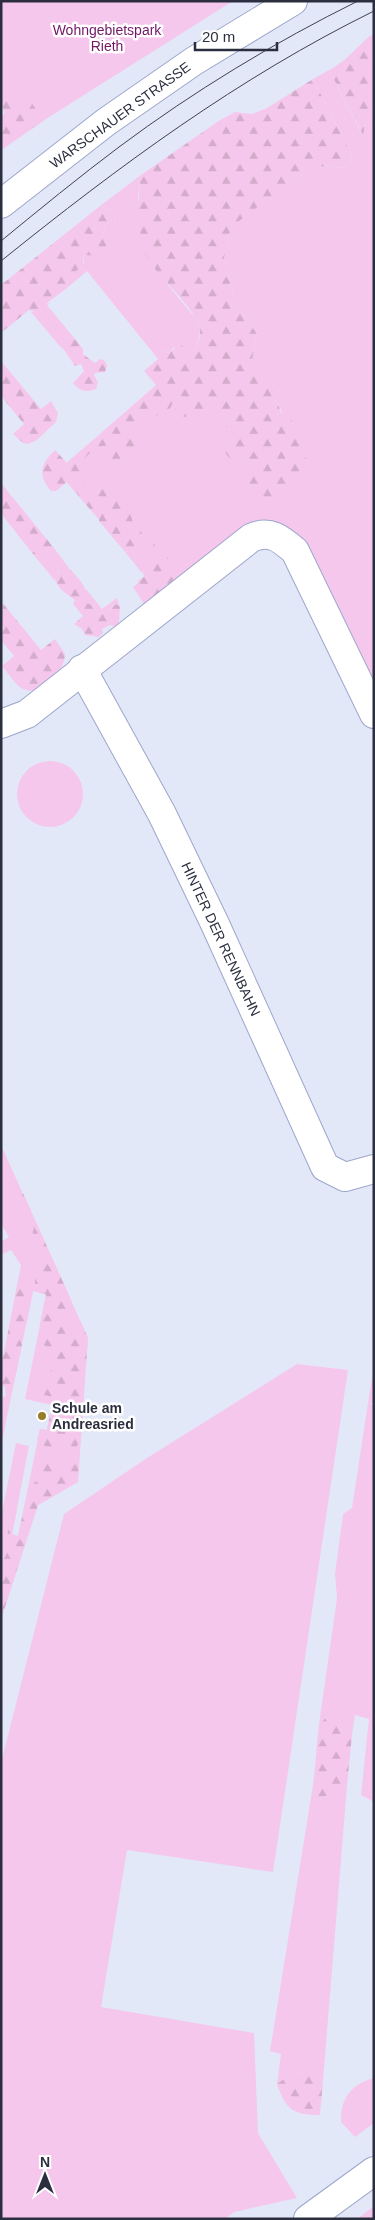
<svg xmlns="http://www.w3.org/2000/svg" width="375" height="2220" font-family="Helvetica,sans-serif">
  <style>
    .green { fill: #f6c7ec }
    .forest { fill: url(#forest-firs) }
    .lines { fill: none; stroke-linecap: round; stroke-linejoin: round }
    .minor-casing { stroke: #9da6cc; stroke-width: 30 }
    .minor { stroke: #fff; stroke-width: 28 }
    .tram { stroke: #3e4151; stroke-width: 1 }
    .poi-dot { fill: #957e25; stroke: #fff; stroke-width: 2 }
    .labels { text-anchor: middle; stroke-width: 5; stroke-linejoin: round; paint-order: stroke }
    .park-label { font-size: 14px; fill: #721766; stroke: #fff }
    .street-label { font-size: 14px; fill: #2b2e3e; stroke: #fff }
    .poi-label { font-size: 14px; font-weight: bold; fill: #2b2e3e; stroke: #fff; text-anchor: start }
  </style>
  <defs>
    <pattern id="forest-firs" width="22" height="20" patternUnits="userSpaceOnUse" patternTransform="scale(1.25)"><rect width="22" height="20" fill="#f6c7ec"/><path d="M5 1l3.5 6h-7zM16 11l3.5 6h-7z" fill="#d3abcb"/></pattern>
  </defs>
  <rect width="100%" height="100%" fill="#e3e8f8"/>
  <!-- green -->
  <g class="green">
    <path d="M1 1H233L46 119 1 150V116L5 113 1 106Z"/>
    <path d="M329 70 362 134 365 123 374 121V688L277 528 146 607 133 587 147 576 144 571 142 573 125 552H127L57 471 157 385 228 411 299 455 278 403 274 401 281 393 252 360 257 334 235 302 224 258 231 226 292 181 318 166 345 168 353 157 313 79Z"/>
    <path d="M141 175 138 198 167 284 197 320 200 332 195 352 174 347 169 353 161 349H150L87 271 67 288 68 281 65 272H75L84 263 83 254H95L103 237 105 223H114L115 213 100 206Z"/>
    <path d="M50 303 47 305 75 339 66 336 61 344 63 350 31 312H35L44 304Z"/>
    <path d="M48 548H54L69 568 59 570 55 579 56 582 33 554 46 551Z"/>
    <path d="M86 589 102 609 117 598 120 607 115 604 106 613 98 614 94 606 87 603Z"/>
    <circle cx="50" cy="794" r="33"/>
    <path d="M1 1145 88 1338 78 1482 38 1505 1 1619V1517L16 1443 29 1446 12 1534 18 1536 40 1429 47 1430 52 1405 25 1399 46 1295 33 1291 1 1446V1399L6 1395C0 1375 16 1292 21 1265L11 1250 1 1255V1242L9 1237 1 1224Z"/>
    <path d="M297 1364 348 1370 273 1872 127 1850 101 2007 254 2033 258 2133 297 2198 234 2212 225 2219H1V1763L64 1514 147 1458Z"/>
    <path d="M368 1403 374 1405V1802L361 1795 369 1719 355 1715 352 1735 327 1717 319 1724 337 1598 335 1574 343 1514 352 1508Z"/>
    <path d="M347 1786 323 2081C303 2071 295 2071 277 2084L281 2054 270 2051 312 1791 319 1797 339 1787Z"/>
    <path d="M374 2078V2123L355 2137 341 2122C340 2099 351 2084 374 2078Z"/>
    <path d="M374 2206V2219H357Z"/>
  </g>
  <!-- forest -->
  <g class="forest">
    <path d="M374 33V121L365 123 363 135 329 70C350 59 356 46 374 33Z"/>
    <path d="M313 79 353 157 345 168 318 166 292 181 231 227 224 258 235 302 257 334 252 360 281 393 274 401 278 403 281 413 287 415 293 422 289 429 296 432 294 438 299 440V455L307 459 309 467 305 474 267 502 260 500 258 490 253 491 248 482V475L257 474 254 466 245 460 235 463C226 456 222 450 224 438L232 434 233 431 217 422 221 409 210 412 200 409 197 414 184 417 175 411V405L181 397 177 395 168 412 152 417 145 415 144 420H137L130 438 135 440 133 453 129 457 121 458 119 462 112 465 108 461 117 450 112 445C100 445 91 451 83 460L87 477 84 483 95 488 103 486 109 501H120L126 509V513H130L134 526 141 531 143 538 147 534 154 535 155 545 153 550 144 552 133 549 125 552 99 521V515L94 514 77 494 75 485H69L67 482 56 491H51C37 475 41 463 55 450L67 463 156 385 144 371 158 359 150 349H161L169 353 179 344 195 352C196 345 201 336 200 330 196 306 154 276 144 251 138 234 138 193 141 175L220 120 235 112 252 114 267 108Z"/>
    <path d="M9 98 20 102 24 109 30 100 43 121 1 150V116L5 113 1 101Z"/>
    <path d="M100 206 115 213 114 223 105 224 103 237 108 240 103 256 83 255V266L75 272H66L68 281 67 288 35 312 29 310 1 333V285Z"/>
    <path d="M66 336 75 339 83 349V354L95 363 100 359 104 360 107 365 105 372 95 373 94 375 98 382 96 389C86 393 79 391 73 383L84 371 81 364 75 366 60 344Z"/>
    <path d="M1 361 41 409 51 401 58 413 56 422 37 440 28 444 23 443 13 434 24 424 1 396Z"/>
    <path d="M1 483 54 548H48L43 555 33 554 3 516 1 509Z"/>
    <path d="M162 553 167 555 169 560 168 563 174 567V577L177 579 149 603 145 596 140 595 138 581 145 576 142 573 148 570V560L153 557H159Z"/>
    <path d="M60 567 69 568C78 578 90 589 87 603L94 606 98 614 106 613 116 604 120 607 119 622 116 627 110 625 102 629 103 633 99 637 85 635 82 629 74 624 83 616 73 604 75 600C66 593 55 588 55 575L58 574Z"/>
    <path d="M1 601 41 650 55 639 65 654C65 671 42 698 23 689 15 685 8 673 2 666L14 656 1 640Z"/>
    <path d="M23 1193 72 1302C64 1309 68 1321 68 1331L74 1329 75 1322H81L88 1338 86 1366 80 1370 77 1385 80 1396 75 1411 79 1424 74 1431 78 1443 76 1449 72 1450 74 1456 72 1460 79 1461 78 1482 38 1505 1 1619V1578L7 1575V1571L1 1565 9 1549 6 1546 10 1515 17 1510 12 1534 18 1536 26 1499 35 1498 32 1493 35 1489 33 1484 37 1481 36 1476 40 1474V1461L44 1458 48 1460 54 1458 64 1463 66 1460C62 1447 62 1455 53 1446L51 1450H46L44 1445 37 1440 40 1429 47 1430 52 1405 49 1404V1396L40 1394 39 1386 44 1382 43 1376 50 1373 54 1358 43 1343 47 1332 40 1324 46 1294H43L42 1288 39 1289 35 1285V1274L31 1270V1266L36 1263 44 1264 47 1259C45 1255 45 1250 42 1247 35 1238 30 1240 34 1228L25 1218V1209L21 1198Z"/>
    <path d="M19 1276 23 1277 33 1291 26 1326 18 1335 22 1345 13 1386 8 1388 1 1385V1367Z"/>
    <path d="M374 1365V1404L368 1403Z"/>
    <path d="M327 1717 337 1718 343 1723 344 1729 352 1735 347 1786 339 1787 335 1795 319 1797 312 1791C316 1768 316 1746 319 1724Z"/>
    <path d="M291 2074H309L323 2081 320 2115C294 2115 286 2111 277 2084Z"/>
  </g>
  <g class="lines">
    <defs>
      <g id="minor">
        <path d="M1 204 106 122 194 61 293 1"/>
        <path d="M82 669 162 814 215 924 325 1167 345 1177 374 1169"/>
        <path d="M1 724 27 714 251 538C270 529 281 539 295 551L374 714"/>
        <path d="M308 2219 374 2171"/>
      </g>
    </defs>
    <!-- minor casing -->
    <use href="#minor" class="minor-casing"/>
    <!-- minor -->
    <use href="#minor" class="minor"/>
    <!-- tram -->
    <g class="tram">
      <path d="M1 241C40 209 79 177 119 147 194 91 275 42 358 1"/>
      <path d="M1 261C119 166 238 78 374 11"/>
    </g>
  </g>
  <!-- markers -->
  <circle class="poi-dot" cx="42" cy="1416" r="5"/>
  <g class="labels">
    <!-- park labels -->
    <g class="park-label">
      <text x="107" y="35">Wohngebietspark<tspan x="107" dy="16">Rieth</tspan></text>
    </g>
    <!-- street labels -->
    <g class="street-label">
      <text transform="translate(120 115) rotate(-36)" y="5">WARSCHAUER STRASSE</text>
      <text transform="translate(221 939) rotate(65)" y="5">HINTER DER RENNBAHN</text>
    </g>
    <!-- poi labels -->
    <g class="poi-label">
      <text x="52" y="1413">Schule am<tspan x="52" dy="16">Andreasried</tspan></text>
    </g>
  </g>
  <!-- border -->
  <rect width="375" height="2220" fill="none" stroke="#2b2e3e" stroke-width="5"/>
  <!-- north arrow -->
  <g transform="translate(45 2175)" stroke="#ffffff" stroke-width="4" paint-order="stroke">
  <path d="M0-4L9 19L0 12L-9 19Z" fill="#2b2e3e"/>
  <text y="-8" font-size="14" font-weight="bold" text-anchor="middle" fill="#2b2e3e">N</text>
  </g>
  <!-- scale -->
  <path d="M195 42v8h82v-8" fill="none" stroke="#2b2e3e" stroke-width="2.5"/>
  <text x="202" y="42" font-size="15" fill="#2b2e3e" stroke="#ffffff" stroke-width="4" paint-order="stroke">20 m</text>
</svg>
